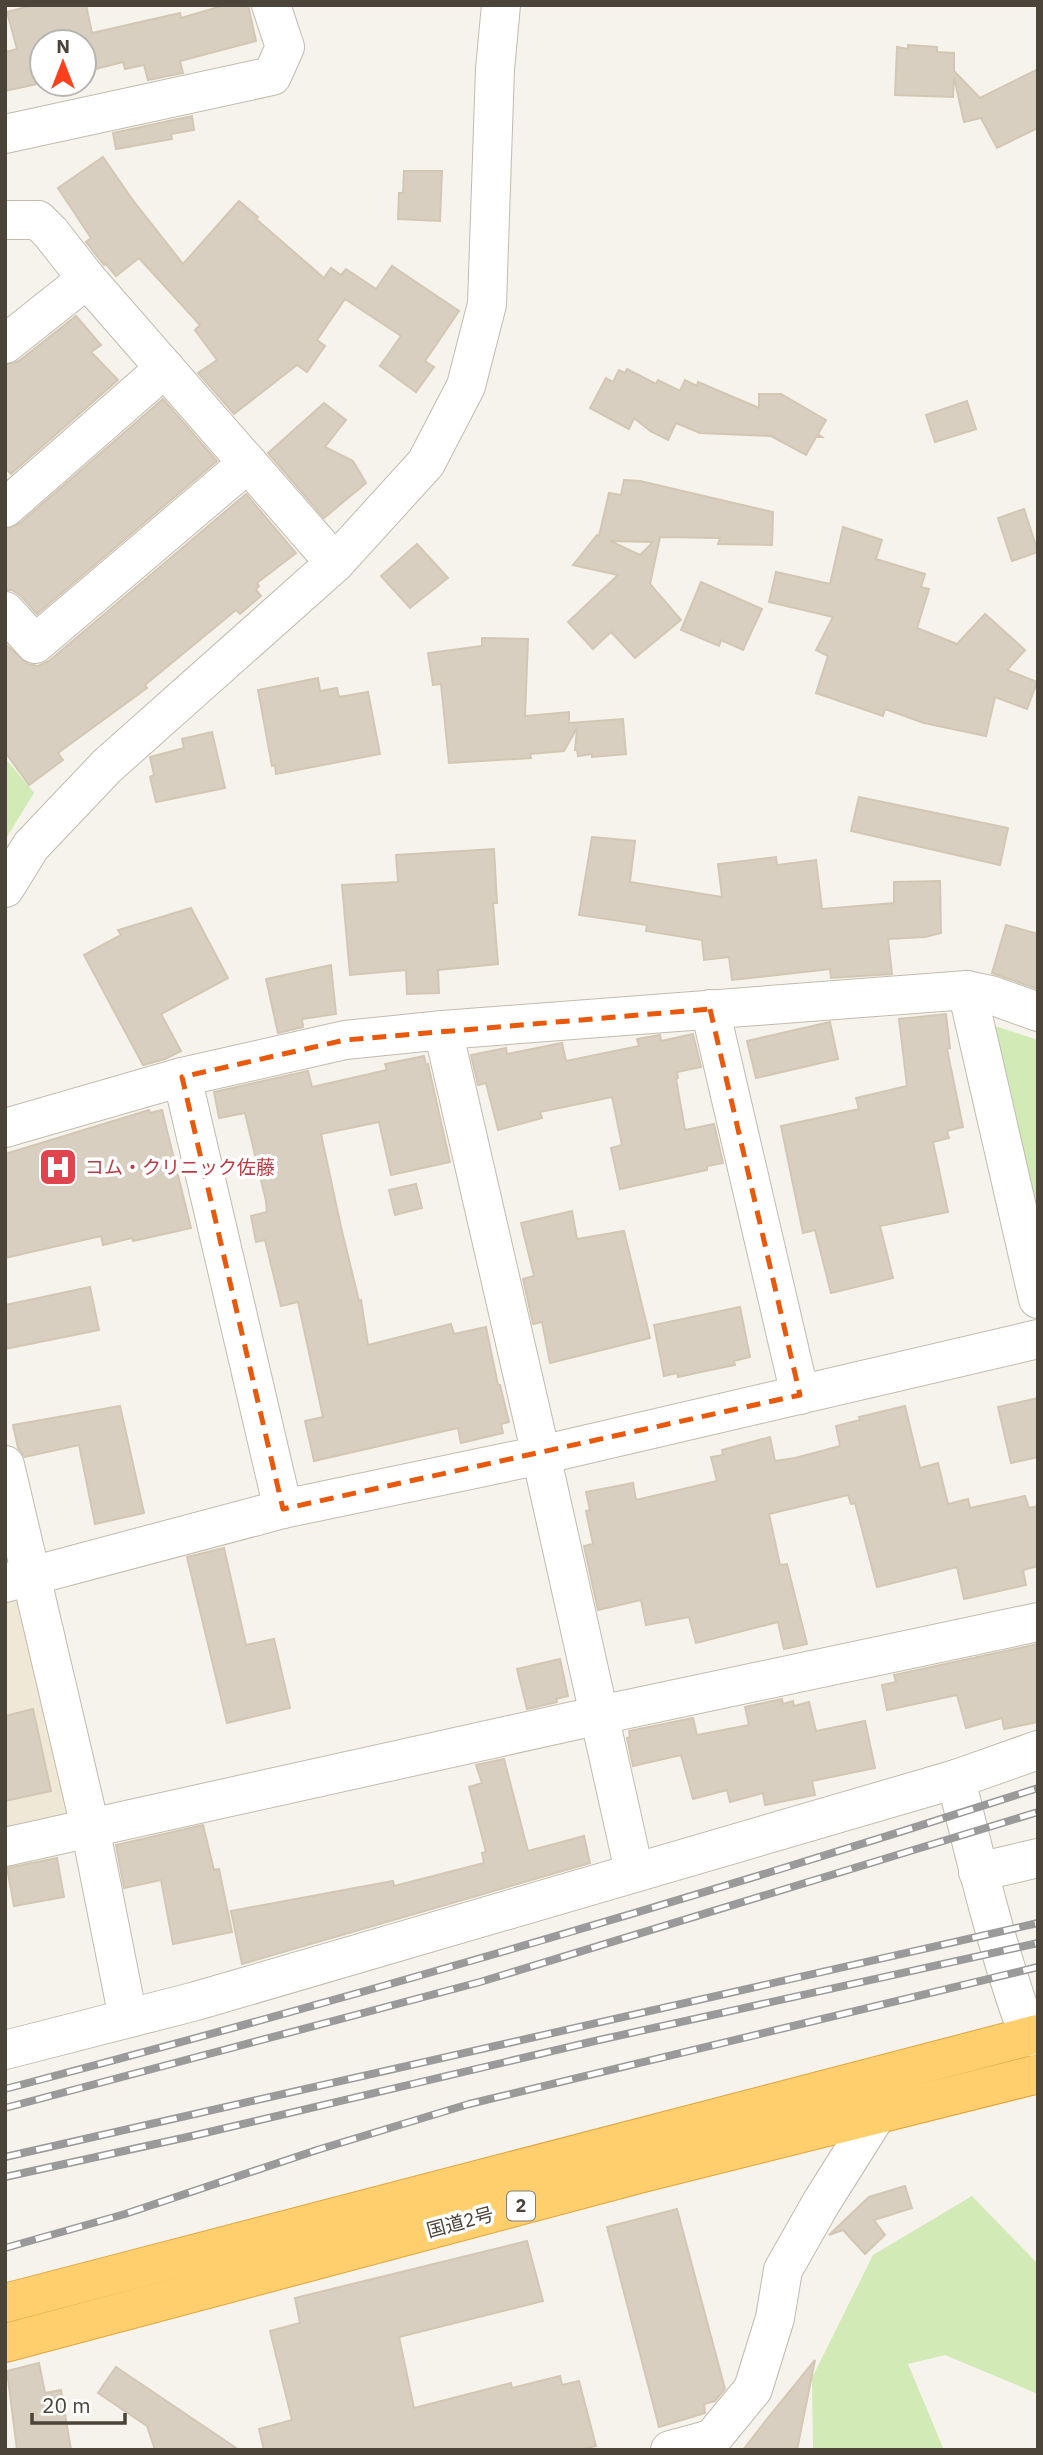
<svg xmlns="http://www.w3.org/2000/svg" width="1043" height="2455" font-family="'IBM Plex Sans','Noto Sans JP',sans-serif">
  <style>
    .education { fill: #efe8d6 }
    .green { fill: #d2eab5 }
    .building { fill: #d8cfc1; stroke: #d3c7b4; stroke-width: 2; fill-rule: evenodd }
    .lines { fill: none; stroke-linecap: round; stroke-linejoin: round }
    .minor-casing { stroke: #c2bbae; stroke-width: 40 }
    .highway-casing { stroke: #e0a43c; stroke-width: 40 }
    .minor { stroke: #fff; stroke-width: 38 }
    .highway { stroke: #ffcf6e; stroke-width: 38 }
    .rail-casing { stroke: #9a9a9a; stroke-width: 8 }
    .rail { stroke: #fff; stroke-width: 5; stroke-dasharray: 16; stroke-linecap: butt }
    .marked { fill: none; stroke: #e8590c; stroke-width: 5; stroke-dasharray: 14 9; stroke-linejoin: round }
    .labels { text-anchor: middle; stroke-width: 7; stroke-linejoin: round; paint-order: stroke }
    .shield { fill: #fff; stroke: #817c74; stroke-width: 2 }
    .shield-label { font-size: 18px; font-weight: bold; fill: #4b4439 }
    .health-label { font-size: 19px; fill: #be3a42; stroke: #fff; text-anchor: start }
    .street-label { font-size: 19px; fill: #4b4439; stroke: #fff }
  </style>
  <rect width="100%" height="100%" fill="#f6f3ec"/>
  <!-- education -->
  <path class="education" d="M30 1585 83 1821 5 1839V1590Z"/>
  <!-- green -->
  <g class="green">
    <path d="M5 758 34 793 5 840Z"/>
    <path d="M995 1026 1038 1040V1215Z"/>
    <path d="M972 2196 1038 2264V2394L945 2355 908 2364 944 2450H813L812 2378 873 2255Z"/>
  </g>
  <!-- building -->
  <g class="building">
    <path d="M34 5H86L92 33 180 13 181 18 225 5H248L256 41 180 61 183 73 148 80 144 65 125 69 123 62 84 72V42H42V83L5 91V52L17 49 7 12Z"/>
    <path d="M908 45 937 47V52L954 53V71L980 98 1038 69V128L997 148 981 118 964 122 954 77 953 97 895 95 897 47 908 49Z"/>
    <path d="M192 116 194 130 171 134 172 139 116 149 113 133Z"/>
    <path d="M103 157 132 199 183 264 239 201 258 217 256 219 324 278 331 268 341 275 346 269 376 289 392 266 459 311 425 361 434 367 416 392 380 366 401 336 345 299 317 340 325 346 307 372 297 365 234 414 198 373 217 360 195 330 200 325 139 258 116 276 106 264 104 265 86 242 91 238 58 188Z"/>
    <path d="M404 171H442L440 221 398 219 399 193H403Z"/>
    <path d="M76 316 101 345 91 352 118 380 11 474 5 468V365L19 361Z"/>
    <path d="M627 369 656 384 658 380 680 391 685 380 697 386 698 382 759 408V394H781L826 420 818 434 822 437H816L806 455 771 436 700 433 676 423 668 440 650 431 634 418 629 429 590 408 606 378 613 382 619 370 625 373Z"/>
    <path d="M163 399 217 461 37 614 21 596 12 590H5V529L19 524Z"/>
    <path d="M967 401 976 429 935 442 926 415Z"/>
    <path d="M324 403 346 420 325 447 353 461 366 483 324 518 268 453Z"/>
    <path d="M624 480 640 481 773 512 772 545 718 544 720 538 660 537 650 584 681 620 635 658 611 632 593 649 568 622 618 575 573 565 597 535 599 536 609 493 621 495ZM610 541 653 542 640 555Z"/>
    <path d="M246 494 296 553 257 583 259 586 256 590 261 596 240 614 236 610 145 685 147 688 58 753 63 760 29 785 5 752V644L28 664 38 666 49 661Z"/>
    <path d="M1024 509 1038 552 1012 561 998 518Z"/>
    <path d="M843 527 882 540 876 559 925 574 921 587 929 589 917 628 957 644 985 614 1025 650 1007 670 1037 682 1027 709 995 697 986 736 924 723 885 709 883 716 816 693 828 656 816 650 833 617 769 602 776 572 830 584Z"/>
    <path d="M417 544 448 578 410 608 381 576Z"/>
    <path d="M701 582 762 609 743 650 721 640 719 646 681 630Z"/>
    <path d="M482 638 528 639 525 716 569 712V723L623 719 626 754 592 757V754L578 756 577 750H575L577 728 564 751 530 754 531 758 449 763 441 684 433 685 428 653 482 646Z"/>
    <path d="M318 678 320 691 337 688 339 697 368 692 380 754 276 774 275 765 272 766 258 690Z"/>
    <path d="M212 732 225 788 156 802 150 777 154 775 150 757 184 748 182 739Z"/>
    <path d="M859 797 1008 828 1000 865 851 831Z"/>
    <path d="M592 837 635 841 630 882 722 897 718 864 776 857 777 865 816 860 822 909 894 903V882L940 881 941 933 925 937 888 939 892 974 831 978 830 969 732 980 729 957 704 960 702 940 646 931 647 925 579 915Z"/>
    <path d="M494 849 497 903H493L498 964 438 970 439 993 407 994 406 970 350 975 342 885 398 882 396 855Z"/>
    <path d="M191 908 228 978 161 1014 181 1051 165 1059 143 1065 84 955 121 935 118 930Z"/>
    <path d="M1006 925 1038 934V989L992 973Z"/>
    <path d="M331 965 336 1014 302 1019 303 1027 278 1033 266 979Z"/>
    <path d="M946 1014 950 1048 947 1049 963 1127 947 1131 949 1138 933 1142 948 1212 880 1226 893 1278 831 1293 815 1230 803 1233 781 1126 859 1109 856 1098 907 1086 899 1019Z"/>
    <path d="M830 1022 838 1059 756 1078 747 1041Z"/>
    <path d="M693 1034 701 1067 677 1072 678 1078 676 1079 685 1130 714 1124 723 1163 707 1166V1170L620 1189 611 1148 622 1145 612 1097 540 1112 542 1118 498 1130 486 1083 478 1085 471 1055 506 1048 507 1054 562 1043 566 1061 639 1046 637 1039 660 1035 661 1041Z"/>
    <path d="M424 1056 426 1065 428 1064 450 1162 391 1175 379 1122 321 1134 341 1227 359 1301 361 1300 368 1345 451 1324 454 1334 486 1327 498 1385H500L509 1422 501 1424 503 1433 461 1443 458 1428 314 1461 305 1421 323 1417 298 1302 281 1306 265 1240 256 1242 251 1216 267 1212 266 1201 245 1113 219 1118 214 1092 308 1071 312 1087 387 1070 385 1064Z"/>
    <path d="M149 1110 150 1113 162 1110 191 1228 133 1241 132 1238 103 1245 101 1236 5 1258V1154Z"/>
    <path d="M416 1184 422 1208 395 1215 389 1190Z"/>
    <path d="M572 1211 577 1239 624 1231 650 1338 550 1363 542 1322 533 1324 523 1279 534 1276 521 1223Z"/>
    <path d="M90 1287 99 1330 5 1349V1305Z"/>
    <path d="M740 1307 750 1357 734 1361 735 1365 701 1372 678 1377 677 1373 664 1376 654 1325Z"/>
    <path d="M1038 1398V1457L1011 1463 998 1407Z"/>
    <path d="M120 1406 144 1513 95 1524 79 1445 25 1457 18 1448 13 1425Z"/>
    <path d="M905 1406 920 1468 938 1463 948 1504 968 1499 970 1508 1025 1496 1029 1508 1038 1506V1566L1023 1570 1026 1585 964 1599 957 1567 877 1587 855 1503 851 1504 848 1495 769 1514 780 1565 787 1564 807 1644 784 1649 778 1622 696 1643 689 1617 646 1625 641 1600 598 1610 584 1546 593 1544 586 1511 590 1510 586 1492 633 1483 636 1500 717 1481 711 1457 723 1455 722 1450 770 1437 775 1461 795 1458 840 1446 836 1426 860 1420 859 1417Z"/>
    <path d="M224 1548 246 1645 274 1639 290 1708 227 1723 187 1557Z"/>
    <path d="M1038 1644V1722L1004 1729 1002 1718 966 1728 957 1695 887 1710 882 1685 896 1682 894 1675Z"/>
    <path d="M560 1659 568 1696 556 1699 557 1702 527 1709 517 1669Z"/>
    <path d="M782 1699 783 1704 793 1701 794 1706 809 1702 816 1731 865 1721 875 1768 812 1781 815 1795 765 1805 763 1793 730 1802 727 1790 693 1799 681 1755 633 1766 627 1738 630 1737 629 1731 693 1718 697 1735 749 1725 745 1707Z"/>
    <path d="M33 1709 51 1791 5 1801V1716Z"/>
    <path d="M504 1759 528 1851 584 1836 590 1863 242 1964 231 1911 393 1881 394 1886 484 1863 482 1853 486 1852 469 1787 482 1783 476 1765Z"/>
    <path d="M203 1825 214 1870 219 1869 232 1932 173 1944 161 1880 124 1888 116 1845Z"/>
    <path d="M57 1858 64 1897 14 1906 7 1868Z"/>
    <path d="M905 2186 912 2208 874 2220 885 2235 865 2254 843 2230 829 2235 869 2197Z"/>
    <path d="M677 2209 725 2389 715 2401 704 2404 705 2413 659 2427 607 2227Z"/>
    <path d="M527 2241 543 2301 399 2337 414 2408 511 2383 512 2388 560 2376 562 2385 579 2381 596 2446 579 2450H264L259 2429 292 2420 270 2331 300 2323 295 2298Z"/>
    <path d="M815 2360 797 2450H743L767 2419Z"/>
    <path d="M39 2363 45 2393 61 2390 71 2450H17L7 2371Z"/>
    <path d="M116 2367 239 2450H155L147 2426 98 2393Z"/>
  </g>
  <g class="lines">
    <defs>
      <g id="minor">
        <path d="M5 134 272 76 285 47 271 5"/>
        <path d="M5 220H38L51 233 87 279 335 563"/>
        <path d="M5 344 87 279"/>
        <path d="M5 508 165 368"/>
        <path d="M5 611 35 644 248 463"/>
        <path d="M5 888 31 846 107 766 335 563 426 463 466 386 487 304 495 69 501 5"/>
        <path d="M967 990 1038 1299"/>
        <path d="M710 1009 800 1395"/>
        <path d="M443 1030 541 1455 634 1871"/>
        <path d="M182 1077 283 1509"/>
        <path d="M5 1128 182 1077 345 1040 443 1030 967 990 991 995 1038 1012"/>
        <path d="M5 1465 90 1827 128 2018"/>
        <path d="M5 1583 283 1509 541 1455 1038 1339"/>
        <path d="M956 1779 1038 1750"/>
        <path d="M5 1847 600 1715 1038 1622"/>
        <path d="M978 1872 1038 1858"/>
        <path d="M5 2050 196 2001 956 1779C977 1866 998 1953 1029 2037"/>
        <path d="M670 2450 711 2439"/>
        <path d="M703 2450 753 2389 775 2318 783 2270 821 2203 877 2114"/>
      </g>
      <g id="highway">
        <path d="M5 2303 1038 2034"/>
        <path d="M5 2343 639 2174 1038 2074"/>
      </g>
    </defs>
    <!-- minor casing -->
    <use href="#minor" class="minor-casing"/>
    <!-- highway casing -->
    <use href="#highway" class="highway-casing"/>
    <!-- minor -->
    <use href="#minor" class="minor"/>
    <!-- highway -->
    <use href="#highway" class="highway"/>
    <defs>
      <g id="rail">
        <path d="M5 2089C352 1998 697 1898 1038 1788"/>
        <path d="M5 2108 480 1982 1038 1812"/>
        <path d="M5 2157 1038 1923"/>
        <path d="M5 2177 192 2136 599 2040 1038 1943"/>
        <path d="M5 2248 125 2214 317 2150 469 2104 1038 1967"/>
      </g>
    </defs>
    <!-- rail casing -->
    <use href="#rail" class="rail-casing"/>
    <!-- rail -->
    <use href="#rail" class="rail"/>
  </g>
  <!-- marked area -->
  <path class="marked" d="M710 1009 800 1395 283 1509 182 1077 345 1040Z"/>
  <!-- icons -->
  <defs>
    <symbol id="hospital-square" viewBox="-11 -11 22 22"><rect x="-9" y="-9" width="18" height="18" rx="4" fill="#e0444e" stroke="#fff"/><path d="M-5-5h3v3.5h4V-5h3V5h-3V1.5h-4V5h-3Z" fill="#fff"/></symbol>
  </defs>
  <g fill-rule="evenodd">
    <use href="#hospital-square" x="36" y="1145" width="44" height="44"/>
  </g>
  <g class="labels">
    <!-- shield labels -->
    <rect class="shield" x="507" y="2191.5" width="28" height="29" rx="5"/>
    <g class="shield-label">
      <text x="521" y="2212">2</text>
    </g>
    <!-- health labels -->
    <g class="health-label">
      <text x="85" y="1174">コム・クリニック佐藤</text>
    </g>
    <!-- street labels -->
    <g class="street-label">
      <text transform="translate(460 2222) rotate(-15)" y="7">国道2号</text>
    </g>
  </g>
  <!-- border -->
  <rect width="1043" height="2455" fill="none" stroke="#4b4439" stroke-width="14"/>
  <!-- north arrow -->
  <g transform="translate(63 63)"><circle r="33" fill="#ffffff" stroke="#b7b4b0" stroke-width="2"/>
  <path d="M0-5L12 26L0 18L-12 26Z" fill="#fc3f1d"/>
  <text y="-10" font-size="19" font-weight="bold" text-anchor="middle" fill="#4b4439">N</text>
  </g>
  <!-- scale -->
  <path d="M32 2413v10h93v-10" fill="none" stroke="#4b4439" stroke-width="3.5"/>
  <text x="42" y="2413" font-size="21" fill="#4b4439" stroke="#ffffff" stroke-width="5" paint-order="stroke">20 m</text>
</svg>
